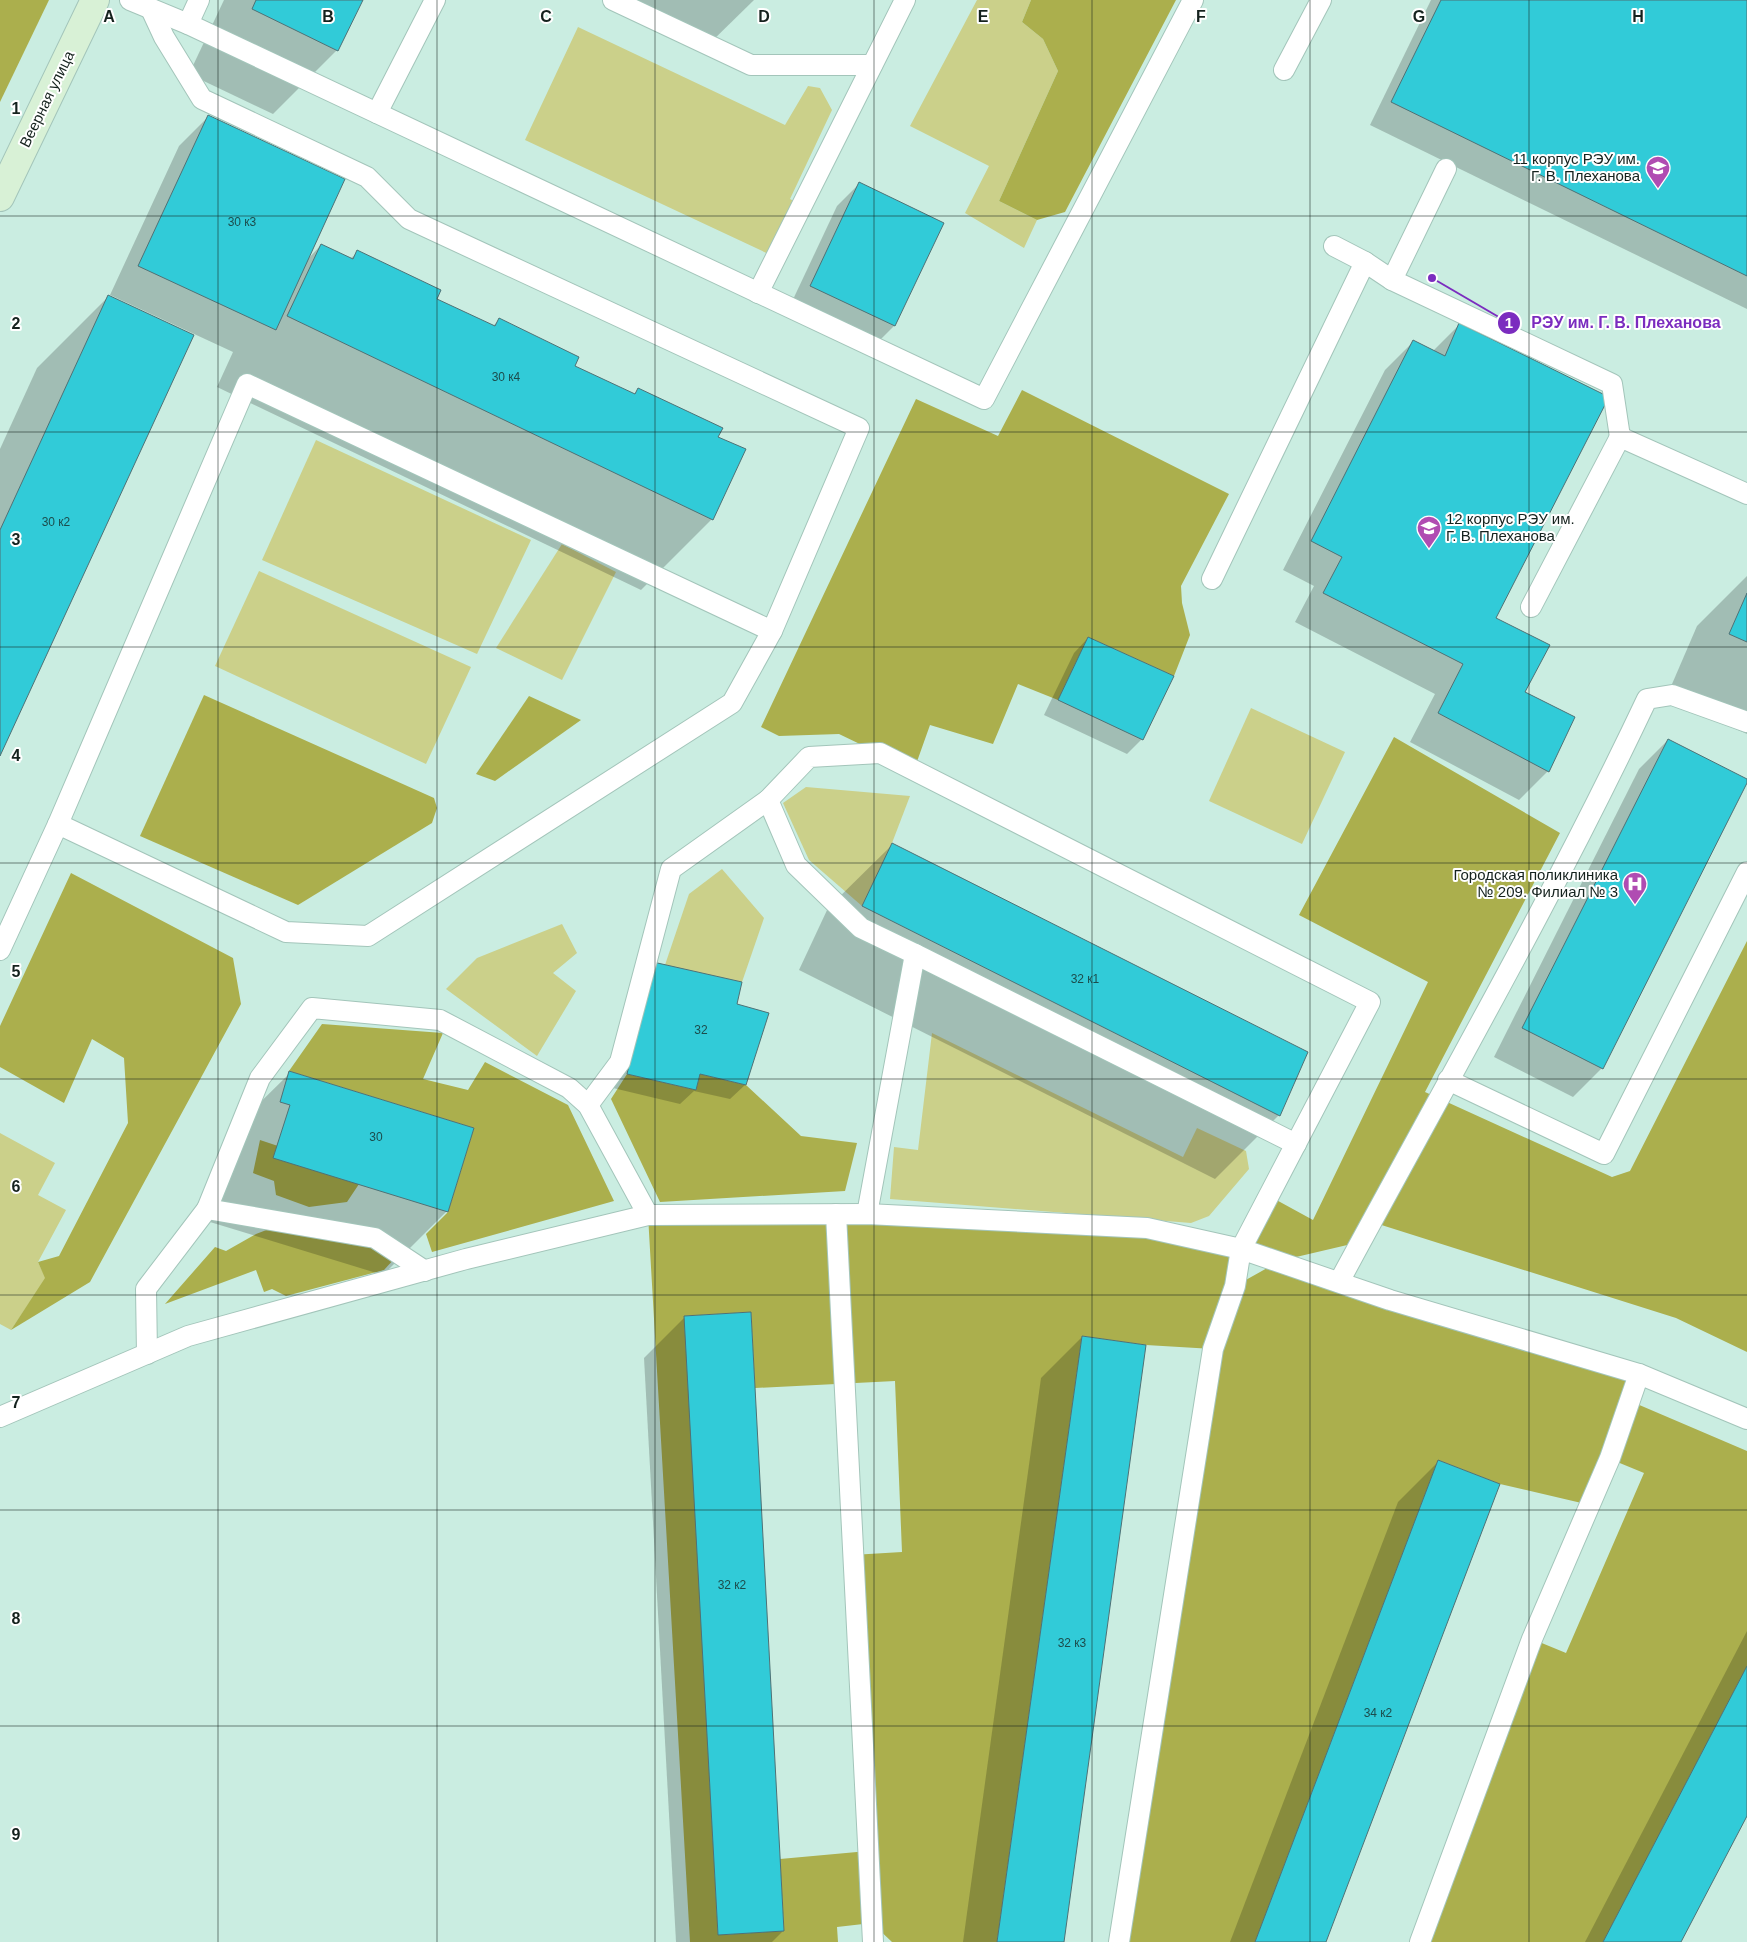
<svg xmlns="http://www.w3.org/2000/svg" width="1747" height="1942" font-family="Helvetica,sans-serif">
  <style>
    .green { fill: #cbd08a }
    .forest { fill: #abaf4d; fill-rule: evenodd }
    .shadow { fill: #0003 }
    .building { fill: #31cbd8; stroke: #4f7175 }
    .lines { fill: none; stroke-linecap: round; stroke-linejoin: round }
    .lane-casing { stroke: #a3c5ba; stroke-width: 22 }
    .secondary-casing { stroke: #a3c5ba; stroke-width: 30 }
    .lane { stroke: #fff; stroke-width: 20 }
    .secondary { stroke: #d8f1d6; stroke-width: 28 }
    .grid { fill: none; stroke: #15221e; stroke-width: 1; stroke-opacity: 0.55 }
    .labels { text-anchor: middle; stroke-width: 4; stroke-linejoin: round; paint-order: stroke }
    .number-label { font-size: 12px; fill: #1c4c4c }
    .street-label { font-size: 15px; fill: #15221e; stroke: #fff }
    .poi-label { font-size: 15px; fill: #15221e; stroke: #fff; text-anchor: end }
    .grid-label { font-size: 16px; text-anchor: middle; font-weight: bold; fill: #15221e; stroke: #fff; stroke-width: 4; stroke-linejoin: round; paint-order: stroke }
    .leader { fill: none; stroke: #7b2cbf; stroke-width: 2 }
    .callout-dot { fill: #7b2cbf; stroke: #fff; stroke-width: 2 }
    .mark-label { font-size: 15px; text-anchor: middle; font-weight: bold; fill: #fff }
    .callout-label { font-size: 16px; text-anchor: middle; font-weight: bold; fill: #7b2cbf; stroke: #fff; stroke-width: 4; stroke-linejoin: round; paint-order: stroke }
  </style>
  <rect width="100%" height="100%" fill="#caede1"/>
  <!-- green -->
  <g class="green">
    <path d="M977 0H1031L1022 22 1043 39 1058 71 999 201 1037 220 1024 248 965 213 989 166 910 126Z"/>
    <path d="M578 27 785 125 808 86 820 88 832 110 790 199 802 205 775 257 525 140Z"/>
    <path d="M316 440 531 540 477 654 262 560Z"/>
    <path d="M562 544 616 572 562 680 496 648Z"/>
    <path d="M259 571 471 667 426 764 215 666Z"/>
    <path d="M1251 708 1345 752 1302 844 1209 801Z"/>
    <path d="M806 787 910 796 892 843 862 906 809 860 783 803Z"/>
    <path d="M722 869 764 918 742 982 665 965 689 894Z"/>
    <path d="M562 924 577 953 553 973 576 991 537 1056 446 989 477 958Z"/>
    <path d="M932 1033 1183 1157 1197 1128 1246 1151 1249 1169 1209 1216 1191 1223 890 1199 894 1147 918 1150Z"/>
    <path d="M0 1133 55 1163 38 1195 66 1210 38 1262 46 1278 11 1330 0 1324Z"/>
  </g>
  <!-- forest -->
  <g class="forest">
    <path d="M0 0H49L0 102Z"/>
    <path d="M1031 0H1176L1065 212 1037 220 999 201 1058 71 1043 39 1022 22Z"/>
    <path d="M1022 390 1229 494 1181 586 1182 603 1190 635 1174 676 1088 637 1058 700 1018 684 993 744 930 725 914 770 839 734 779 736 761 727 916 399 998 436Z"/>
    <path d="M204 695 434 798 437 808 432 823 298 905 140 836Z"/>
    <path d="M529 696 581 720 495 781 476 774Z"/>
    <path d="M1394 737 1560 833 1425 1092 1612 1177 1630 1171 1747 941V1352L1676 1318 1372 1222 1360 1242 1279 1261 1639 1374 1630 1401 1747 1451V1666L1603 1942H1420L1532 1639 1566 1653 1644 1473 1610 1459 1590 1505 1500 1484 1438 1460 1255 1942H1119L1213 1349 1146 1345 1082 1336 997 1942H892L872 1923 837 1927 838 1942H690L648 1215 1147 1228 1241 1249 1269 1196 1313 1220 1428 982 1299 915ZM1241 1249 1278 1262 1235 1286ZM751 1312 755 1388 895 1381 902 1552 852 1555 868 1851 780 1859 784 1931 718 1935 685 1316Z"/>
    <path d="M71 873 233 958 241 1004 90 1282 11 1330 45 1278 38 1262 59 1256 128 1123 124 1058 92 1039 64 1103 0 1067V1026Z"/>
    <path d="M322 1024 443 1033 423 1079 468 1090 485 1062 568 1105 614 1201 432 1252 426 1234 448 1212 474 1128 289 1071Z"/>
    <path d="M627 1074 696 1090 700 1074 746 1085 801 1136 857 1143 845 1191 660 1202 611 1099Z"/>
    <path d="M260 1140 278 1146 274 1158 359 1184 347 1202 309 1207 276 1195 274 1181 253 1173Z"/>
    <path d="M269 1229 288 1231 353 1245H370L395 1258 384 1270 286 1296 272 1289 264 1292 256 1270 165 1304 215 1247 226 1251 256 1234Z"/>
  </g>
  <!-- shadow -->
  <g class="shadow">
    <path d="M224 0H362L337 50 273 114 189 74Z"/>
    <path d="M608 0H754L706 47Z"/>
    <path d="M1431 0H1747V309L1370 125Z"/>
    <path d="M208 117 307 260 321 245 350 259 358 252 435 299 493 326 499 320 573 366 633 395 639 389 717 437 712 519 641 590 217 387 233 352 110 295 179 146Z"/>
    <path d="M859 184 942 223 894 326 872 348 789 308 837 206Z"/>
    <path d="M108 297 0 753V449L37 368Z"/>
    <path d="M1459 325 1495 618 1524 692 1573 718 1548 771 1519 800 1410 742 1435 694 1295 622 1314 586 1283 570 1385 370 1414 341 1433 351Z"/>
    <path d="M1747 576V734L1666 698 1697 626Z"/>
    <path d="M1088 638 1142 739 1127 754 1044 715 1074 653Z"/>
    <path d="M1668 740 1602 1068 1573 1097 1494 1057 1639 769Z"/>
    <path d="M893 844 1279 1115 1215 1179 799 970 828 908Z"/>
    <path d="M639 978 735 1005 745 1085 730 1099 694 1091 680 1104 613 1088Z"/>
    <path d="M290 1073 447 1211 383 1275 210 1222 226 1170 225 1137Z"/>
    <path d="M685 1317 783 1931 772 1942H676L644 1358Z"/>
    <path d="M1082 1337 1063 1942H963L1041 1378Z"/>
    <path d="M1439 1461 1325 1942H1230L1398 1502Z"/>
    <path d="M1747 1631V1813L1680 1942H1585Z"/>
  </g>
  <!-- building -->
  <g class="building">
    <path d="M256 0H363L338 51 252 9Z"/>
    <path d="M1441 0H1747V276L1391 102Z"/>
    <path d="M208 115 345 179 276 330 138 266Z"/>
    <path d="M859 182 944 223 895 326 810 286Z"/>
    <path d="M321 244 353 259 357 250 441 290 437 299 495 326 499 318 579 357 575 366 635 394 638 388 723 428 718 437 746 449 713 520 287 316Z"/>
    <path d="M108 295 194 335 0 756V530Z"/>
    <path d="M1459 323 1609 397 1496 618 1550 645 1525 692 1575 717 1549 772 1438 713 1463 664 1323 593 1342 557 1311 541 1413 340 1445 356Z"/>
    <path d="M1747 593V642L1729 634Z"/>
    <path d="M1088 637 1174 676 1143 740 1058 700Z"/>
    <path d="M1668 739 1747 779V783L1603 1069 1522 1028Z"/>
    <path d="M892 843 1308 1052 1280 1116 862 906Z"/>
    <path d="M653 962 742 982 737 1004 769 1013 746 1085 700 1074 696 1090 627 1074Z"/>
    <path d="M289 1071 474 1128 448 1212 273 1158 290 1105 280 1102Z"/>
    <path d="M751 1312 784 1931 718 1935 684 1316Z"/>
    <path d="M1082 1336 1146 1345 1064 1942H997Z"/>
    <path d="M1438 1460 1500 1484 1326 1942H1255Z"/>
    <path d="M1747 1666V1816L1681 1942H1603Z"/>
  </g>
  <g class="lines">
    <defs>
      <g id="lane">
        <path d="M130 0 188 24 199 0"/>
        <path d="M613 0 751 65H872"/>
        <path d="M188 24 984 399 1193 0"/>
        <path d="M1284 70 1321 0"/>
        <path d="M377 113 435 0"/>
        <path d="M1334 246 1365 262 1392 280 1612 384 1620 437"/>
        <path d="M1392 280 1446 169"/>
        <path d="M758 293 905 0"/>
        <path d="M1212 579 1365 262"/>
        <path d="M1531 607 1620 437 1747 494"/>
        <path d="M58 824 286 932 368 936 732 703 772 631"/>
        <path d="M0 950 58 824 247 384 772 631 859 428 409 219 367 177 202 99 164 37 151 9"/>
        <path d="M915 954 1296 1144"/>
        <path d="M1448 1080 1604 1154 1747 872"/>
        <path d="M588 1105 620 1062 671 869 768 800"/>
        <path d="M207 1209 375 1238 425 1271"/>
        <path d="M836 1214 873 1942"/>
        <path d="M867 1214 915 954 861 928 796 865 768 800 809 757 880 753 1370 1002 1241 1249 1235 1286 1213 1349 1119 1942"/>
        <path d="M1339 1282C1443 1089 1553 898 1647 699L1672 695 1747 722"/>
        <path d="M147 1354 146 1289 207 1209 260 1078 312 1008 440 1020 569 1088 588 1105 648 1215"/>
        <path d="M0 1417 188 1336 466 1259 648 1215 867 1214 1147 1228 1241 1249 1390 1300 1639 1374 1747 1419"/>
        <path d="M1420 1942 1532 1639 1610 1458 1639 1374"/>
      </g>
      <path id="secondary" d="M0 197 95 0"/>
    </defs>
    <!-- lane casing -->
    <use href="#lane" class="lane-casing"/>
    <!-- secondary casing -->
    <use href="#secondary" class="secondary-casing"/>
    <!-- lane -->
    <use href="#lane" class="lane"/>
    <!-- secondary -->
    <use href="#secondary" class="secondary"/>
  </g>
  <!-- grid -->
  <path class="grid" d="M218 0V1942M437 0V1942M655 0V1942M874 0V1942M1092 0V1942M1310 0V1942M1529 0V1942M0 216H1747M0 432H1747M0 647H1747M0 863H1747M0 1079H1747M0 1295H1747M0 1510H1747M0 1726H1747"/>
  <!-- icons -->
  <defs>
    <symbol id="university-pin" viewBox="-11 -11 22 30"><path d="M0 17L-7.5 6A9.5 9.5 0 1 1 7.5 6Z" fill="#b04cb2" stroke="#fff"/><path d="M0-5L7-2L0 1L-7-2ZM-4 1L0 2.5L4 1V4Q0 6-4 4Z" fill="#fff"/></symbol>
    <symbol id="hospital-pin" viewBox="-11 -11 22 30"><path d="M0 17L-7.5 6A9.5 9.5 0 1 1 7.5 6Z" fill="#b04cb2" stroke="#fff"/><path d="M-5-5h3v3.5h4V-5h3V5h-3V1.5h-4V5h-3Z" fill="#fff"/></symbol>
  </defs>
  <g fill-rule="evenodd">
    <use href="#university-pin" x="1644" y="154" width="28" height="38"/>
    <use href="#university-pin" x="1415" y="514" width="28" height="38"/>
    <use href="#hospital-pin" x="1621" y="870" width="28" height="38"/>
  </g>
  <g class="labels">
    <!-- number labels -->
    <g class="number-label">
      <text x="242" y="226">30 к3</text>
      <text x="506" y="381">30 к4</text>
      <text x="56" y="526">30 к2</text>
      <text x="1085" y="983">32 к1</text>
      <text x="701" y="1034">32</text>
      <text x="376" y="1141">30</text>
      <text x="732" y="1589">32 к2</text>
      <text x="1072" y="1647">32 к3</text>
      <text x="1378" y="1717">34 к2</text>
    </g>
    <!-- street labels -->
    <g class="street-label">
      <text transform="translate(47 99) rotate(-64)" y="5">Веерная улица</text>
    </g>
    <!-- poi labels -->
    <g class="poi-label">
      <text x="1640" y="164">11 корпус РЭУ им.<tspan x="1640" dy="17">Г. В. Плеханова</tspan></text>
      <text x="1446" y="524" text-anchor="start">12 корпус РЭУ им.<tspan x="1446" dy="17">Г. В. Плеханова</tspan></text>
      <text x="1618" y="880">Городская поликлиника<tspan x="1618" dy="17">№ 209. Филиал № 3</tspan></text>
    </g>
  </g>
  <g class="grid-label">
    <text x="109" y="22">A</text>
    <text x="328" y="22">B</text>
    <text x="546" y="22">C</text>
    <text x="764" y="22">D</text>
    <text x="983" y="22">E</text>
    <text x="1201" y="22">F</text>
    <text x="1419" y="22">G</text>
    <text x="1638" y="22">H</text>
    <text x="16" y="114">1</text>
    <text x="16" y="329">2</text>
    <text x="16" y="545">3</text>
    <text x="16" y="761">4</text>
    <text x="16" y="977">5</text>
    <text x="16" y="1192">6</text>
    <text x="16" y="1408">7</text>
    <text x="16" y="1624">8</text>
    <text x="16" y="1840">9</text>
  </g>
  <!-- callouts -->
  <path class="leader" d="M1432 278L1509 323"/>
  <g class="callout-dot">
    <circle cx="1432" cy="278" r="5"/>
    <circle cx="1509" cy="323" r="12"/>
  </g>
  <g class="mark-label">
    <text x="1509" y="328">1</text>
  </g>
  <g class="callout-label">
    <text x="1626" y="328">РЭУ им. Г. В. Плеханова</text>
  </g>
</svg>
